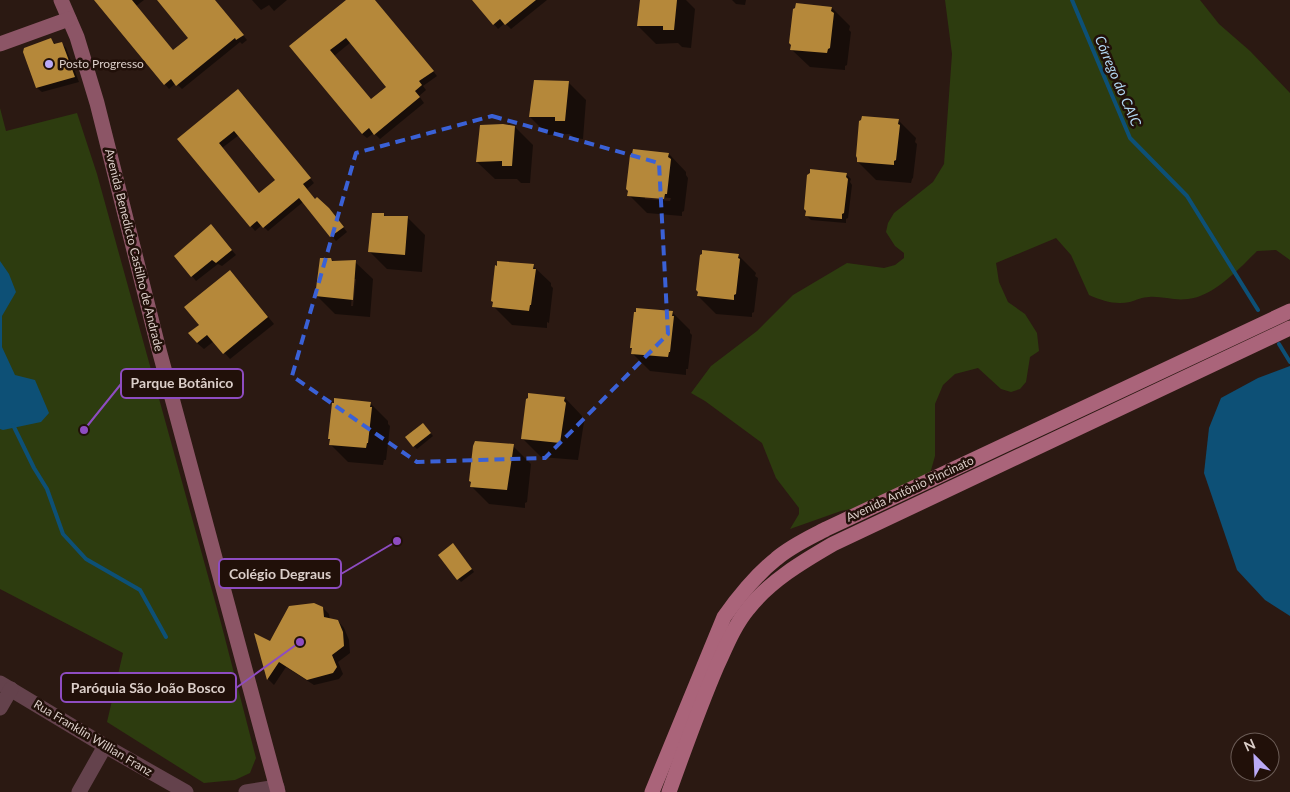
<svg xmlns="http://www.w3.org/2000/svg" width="1290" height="792" font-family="Lato,sans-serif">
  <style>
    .green { fill: #2d3c0f }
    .water { fill: #0d5076 }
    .shadow { fill: #0007; fill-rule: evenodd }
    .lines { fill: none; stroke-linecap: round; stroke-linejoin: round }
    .stream { stroke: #0d5076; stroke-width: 4 }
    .building { fill: #b5883a; fill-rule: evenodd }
    .minor { stroke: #64424c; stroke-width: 15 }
    .secondary { stroke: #8c5566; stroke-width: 15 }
    .primary { stroke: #aa647a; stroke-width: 15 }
    .marked { fill: none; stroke: #3a61d6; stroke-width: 4; stroke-dasharray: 10 6; stroke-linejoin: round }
    .poi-dot { fill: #baaaf7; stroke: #211009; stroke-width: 2 }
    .labels { text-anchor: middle; stroke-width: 5; stroke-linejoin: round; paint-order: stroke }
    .poi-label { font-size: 12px; fill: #dbcec9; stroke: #211009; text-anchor: start }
    .street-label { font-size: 12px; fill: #dbcec9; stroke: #211009 }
    .water-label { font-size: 14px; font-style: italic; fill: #b2d8f4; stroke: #211009 }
    .leader { fill: none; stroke: #8e4cc1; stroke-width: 2 }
    .callout-dot { fill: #8e4cc1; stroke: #211009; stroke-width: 2 }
    .callout { fill: #211009; stroke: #8e4cc1; stroke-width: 2 }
    .callout-label { font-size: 14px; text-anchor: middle; font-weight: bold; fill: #dbcec9 }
  </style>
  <rect width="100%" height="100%" fill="#2b1912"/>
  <!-- green -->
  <g class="green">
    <path d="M945 0H1200L1219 24 1250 51 1290 93V260L1276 250 1257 251C1240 268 1213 297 1188 299 1174 301 1162 296 1149 297 1143 297 1136 300 1130 302 1115 305 1103 301 1089 295L1071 255 1056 238 996 263 999 282 1008 302 1025 314 1037 333 1039 351 1030 357 1026 382 1020 389 1011 392 1001 389 978 368 955 374 943 385 935 404V456L928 481 879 503 841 511 790 529 799 514V508L776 478 762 443 705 401 691 393 711 366 757 331 793 295 847 263 884 268 895 265 904 258V253L895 246 886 232 888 223 894 213 933 182 944 164 952 54Z"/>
    <path d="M0 108 6 131 77 113 97 174 221 623 256 758 250 773 235 780 204 783 107 722 123 653 0 589Z"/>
  </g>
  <!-- water -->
  <g class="water">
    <path d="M0 261 9 274 16 292 2 316V347L15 375 35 380 49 413 41 422 3 430 0 429Z"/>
    <path d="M1290 366V616L1265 600 1237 570 1204 473 1209 428 1221 398 1258 378Z"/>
  </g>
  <!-- shadow -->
  <g class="shadow">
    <path d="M95 0H144L136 6 174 52 190 38 159 0H214L247 40 242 44 240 42 182 89 176 83 169 89Z"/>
    <path d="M252 0H287L274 11 269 5 261 10Z"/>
    <path d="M348 0H375L437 76 423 86 426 90 419 96 424 103 380 139 374 133 367 138 362 134 291 46ZM351 42 388 88 372 101 334 56Z"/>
    <path d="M474 0H547L511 29 505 23 498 29Z"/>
    <path d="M642 0H686L695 9 691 48 682 47 678 43 656 44 638 26Z"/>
    <path d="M709 0H746L745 5 736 4 732 0Z"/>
    <path d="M797 5 832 8 850 26 849 30 851 32 847 65 845 66V70L810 67 792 50Z"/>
    <path d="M50 39 56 44 61 43 66 48 79 82 42 92 37 88Z"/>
    <path d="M568 82 586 100 583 139 574 138 570 134 548 135 530 117Z"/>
    <path d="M243 95 314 183 307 189 315 200 333 214 347 232 336 241 303 202 268 231 262 225 255 231 179 139ZM239 135 277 180 260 194 222 148Z"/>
    <path d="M898 120 916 138 915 142 917 144 913 178 912 179 911 183 876 180 858 162Z"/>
    <path d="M515 127 533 145 530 183H521L517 179H495L477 162Z"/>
    <path d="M669 154 686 172V175L688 178 684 211 682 212V216L647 213 629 195ZM645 196 671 198 670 201 645 199Z"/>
    <path d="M846 174 851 179 850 182 852 185 848 218 846 219V223L811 220 806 215Z"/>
    <path d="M383 214 386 217H407L425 235 422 272 387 269 369 251Z"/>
    <path d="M215 231 236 255 222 266 218 264 196 281 192 276Z"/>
    <path d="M738 255 756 273 755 276 758 278 754 312 752 313V317L716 314 698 296Z"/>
    <path d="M331 259 334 262H355L373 279 370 317 335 314 317 296ZM353 279H356L353 306H351Z"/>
    <path d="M533 266 551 283V286L553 288 549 323 547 322V328L512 325 494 307Z"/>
    <path d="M236 278 274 324 230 359 214 341 204 349 197 343 201 325Z"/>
    <path d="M672 312 690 330V333L692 335 688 369H686V375L650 371 633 354V350L631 348Z"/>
    <path d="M565 398 582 416V419L584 422 578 460 541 457 523 439Z"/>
    <path d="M370 403 388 421V424L390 426 386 460H384L383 465 348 462 330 444 331 440 329 439Z"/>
    <path d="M426 428 433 436 417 449 414 446Z"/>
    <path d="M513 446 531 464 527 502 525 503V508L489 504 471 486Z"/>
    <path d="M456 548 474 572 461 582 439 555Z"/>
    <path d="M323 608 329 614 330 620 338 621 344 628 349 640 350 653 338 662 343 674 339 679 314 685 286 667 274 685 268 679 256 635 270 643Z"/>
  </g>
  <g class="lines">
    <!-- stream -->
    <g class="stream">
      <path d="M1072 0 1130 138 1187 196 1258 310"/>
      <path d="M1279 344 1290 362"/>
      <path d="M13 425 34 468 47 489 63 534 86 559 140 590 166 637"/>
    </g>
  </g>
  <!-- building -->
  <g class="building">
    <path d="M94 0H132L173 50 188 38 157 0H215L244 35 236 40 235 38 176 86 171 79 164 85Z"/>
    <path d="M346 0H375L434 71 419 81 422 85 415 91 420 97 374 135 369 128 362 134 289 46ZM346 38 386 87 371 99 330 50Z"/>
    <path d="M472 0H536L505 25 500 19 493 25Z"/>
    <path d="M640 0H677L674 30H663V26H637Z"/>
    <path d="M796 3 832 7 831 11 834 13 830 48 828 49 827 53 790 50 791 45 789 43 793 9 795 8Z"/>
    <path d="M51 38 54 44 62 42 75 77 36 88 23 52 24 48Z"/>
    <path d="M534 80 569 81 565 121H555V117H529Z"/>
    <path d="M238 89 311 178 303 184 315 199 317 197 329 208 344 227 330 237 299 198 263 228 257 221 250 227 177 139ZM234 131 275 180 259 193 219 143Z"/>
    <path d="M862 116 899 119 898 124 900 125 896 160 894 161V165L857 162V158L856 156 859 121 861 120Z"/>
    <path d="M503 124 515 126 512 166H502V161L476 162 480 125Z"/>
    <path d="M633 149 669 153 668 157 671 159 667 194H665L664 199 627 196 628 191 626 189 630 155 632 154Z"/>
    <path d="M810 169 847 173 846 177 848 179 844 213 842 214V219L805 216 806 211 804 209 807 175 810 173Z"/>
    <path d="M372 213H384V216H408L405 255 368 252Z"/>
    <path d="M211 224 232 250 216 263 212 260 191 277 174 256Z"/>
    <path d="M702 250 739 254 738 258 740 259 736 294 734 295V300L697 296 698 292 696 290 700 255 702 254Z"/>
    <path d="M320 258H331L332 261 356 260 353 300 315 296Z"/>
    <path d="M497 261 534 264 533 269H536L531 305H530L529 311 492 307 493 302 491 301 495 265 497 266Z"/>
    <path d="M230 270 268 317 223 354 207 335 197 343 188 333 199 325 184 307Z"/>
    <path d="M636 308 673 311 672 316H674L670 352H669L668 357 631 354 632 348H630L634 312H636Z"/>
    <path d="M528 393 565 397 564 401 566 403 560 443 521 439 526 399 528 398Z"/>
    <path d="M334 398 371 402 370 407H372L368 443H367L366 448 329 445 330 439H328L332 403H334Z"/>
    <path d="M423 423 431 433 413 447 405 437Z"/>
    <path d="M475 441 514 444 507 490 470 487 471 482 469 481 473 446Z"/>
    <path d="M453 543 472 569 457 580 438 555Z"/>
    <path d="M314 603 323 607 324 617 338 620 343 632 344 646 332 655 337 667 333 673 307 680 279 662 267 680 254 633 270 641 289 606Z"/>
  </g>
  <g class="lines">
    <!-- minor -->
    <g class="minor">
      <path d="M0 683 105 746 186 792"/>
      <path d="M0 708 11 689"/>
      <path d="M79 792 105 746"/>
      <path d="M246 792 277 787"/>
    </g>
    <!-- secondary -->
    <g class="secondary">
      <path d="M61 0 77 37 97 103 158 346 278 792"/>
      <path d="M0 44 69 19"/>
    </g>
    <!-- primary -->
    <g class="primary">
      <path d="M652 792 724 617C739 596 756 575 776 559 791 546 809 538 826 529L1290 311"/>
      <path d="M669 792C684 750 699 708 717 666 726 647 734 626 748 609 770 581 802 562 833 544L1290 328"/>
    </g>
  </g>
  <!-- marked area -->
  <path class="marked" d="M492 116 659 163 668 334 545 458 417 462 292 376 356 153Z"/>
  <!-- markers -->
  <circle class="poi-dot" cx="49" cy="64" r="5"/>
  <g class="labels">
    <!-- poi labels -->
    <g class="poi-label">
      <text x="59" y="68">Posto Progresso</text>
    </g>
    <!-- street labels -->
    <g class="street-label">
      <text transform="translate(134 250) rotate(76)" y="4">Avenida Benedicto Castilho de Andrade</text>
      <text transform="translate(910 489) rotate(-25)" y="4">Avenida Antônio Pincinato</text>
      <text transform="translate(93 738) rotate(31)" y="4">Rua Franklin Willian Franz</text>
    </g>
    <!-- water labels -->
    <g class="water-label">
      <text transform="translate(1118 81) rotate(67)" y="5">Córrego do CAIC</text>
    </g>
  </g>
  <!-- callouts -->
  <path class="leader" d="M84 430L121 384M397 541L341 574M300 642L236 688"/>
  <g class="callout-dot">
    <circle cx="84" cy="430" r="5"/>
    <circle cx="397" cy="541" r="5"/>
    <circle cx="300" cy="642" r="5"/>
  </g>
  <g class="callout">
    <rect x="121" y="369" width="122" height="29" rx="5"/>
    <rect x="219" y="559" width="122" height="29" rx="5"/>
    <rect x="61" y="673" width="175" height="29" rx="5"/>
  </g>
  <g class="callout-label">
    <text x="182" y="388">Parque Botânico</text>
    <text x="280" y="579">Colégio Degraus</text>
    <text x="148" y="693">Paróquia São João Bosco</text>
  </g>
  <!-- north arrow -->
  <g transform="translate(1255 757) rotate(336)"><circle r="24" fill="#211009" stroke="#6b5c56"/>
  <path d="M0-4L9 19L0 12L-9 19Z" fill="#baaaf7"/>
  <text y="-8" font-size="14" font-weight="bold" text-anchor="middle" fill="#dbcec9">N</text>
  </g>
</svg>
